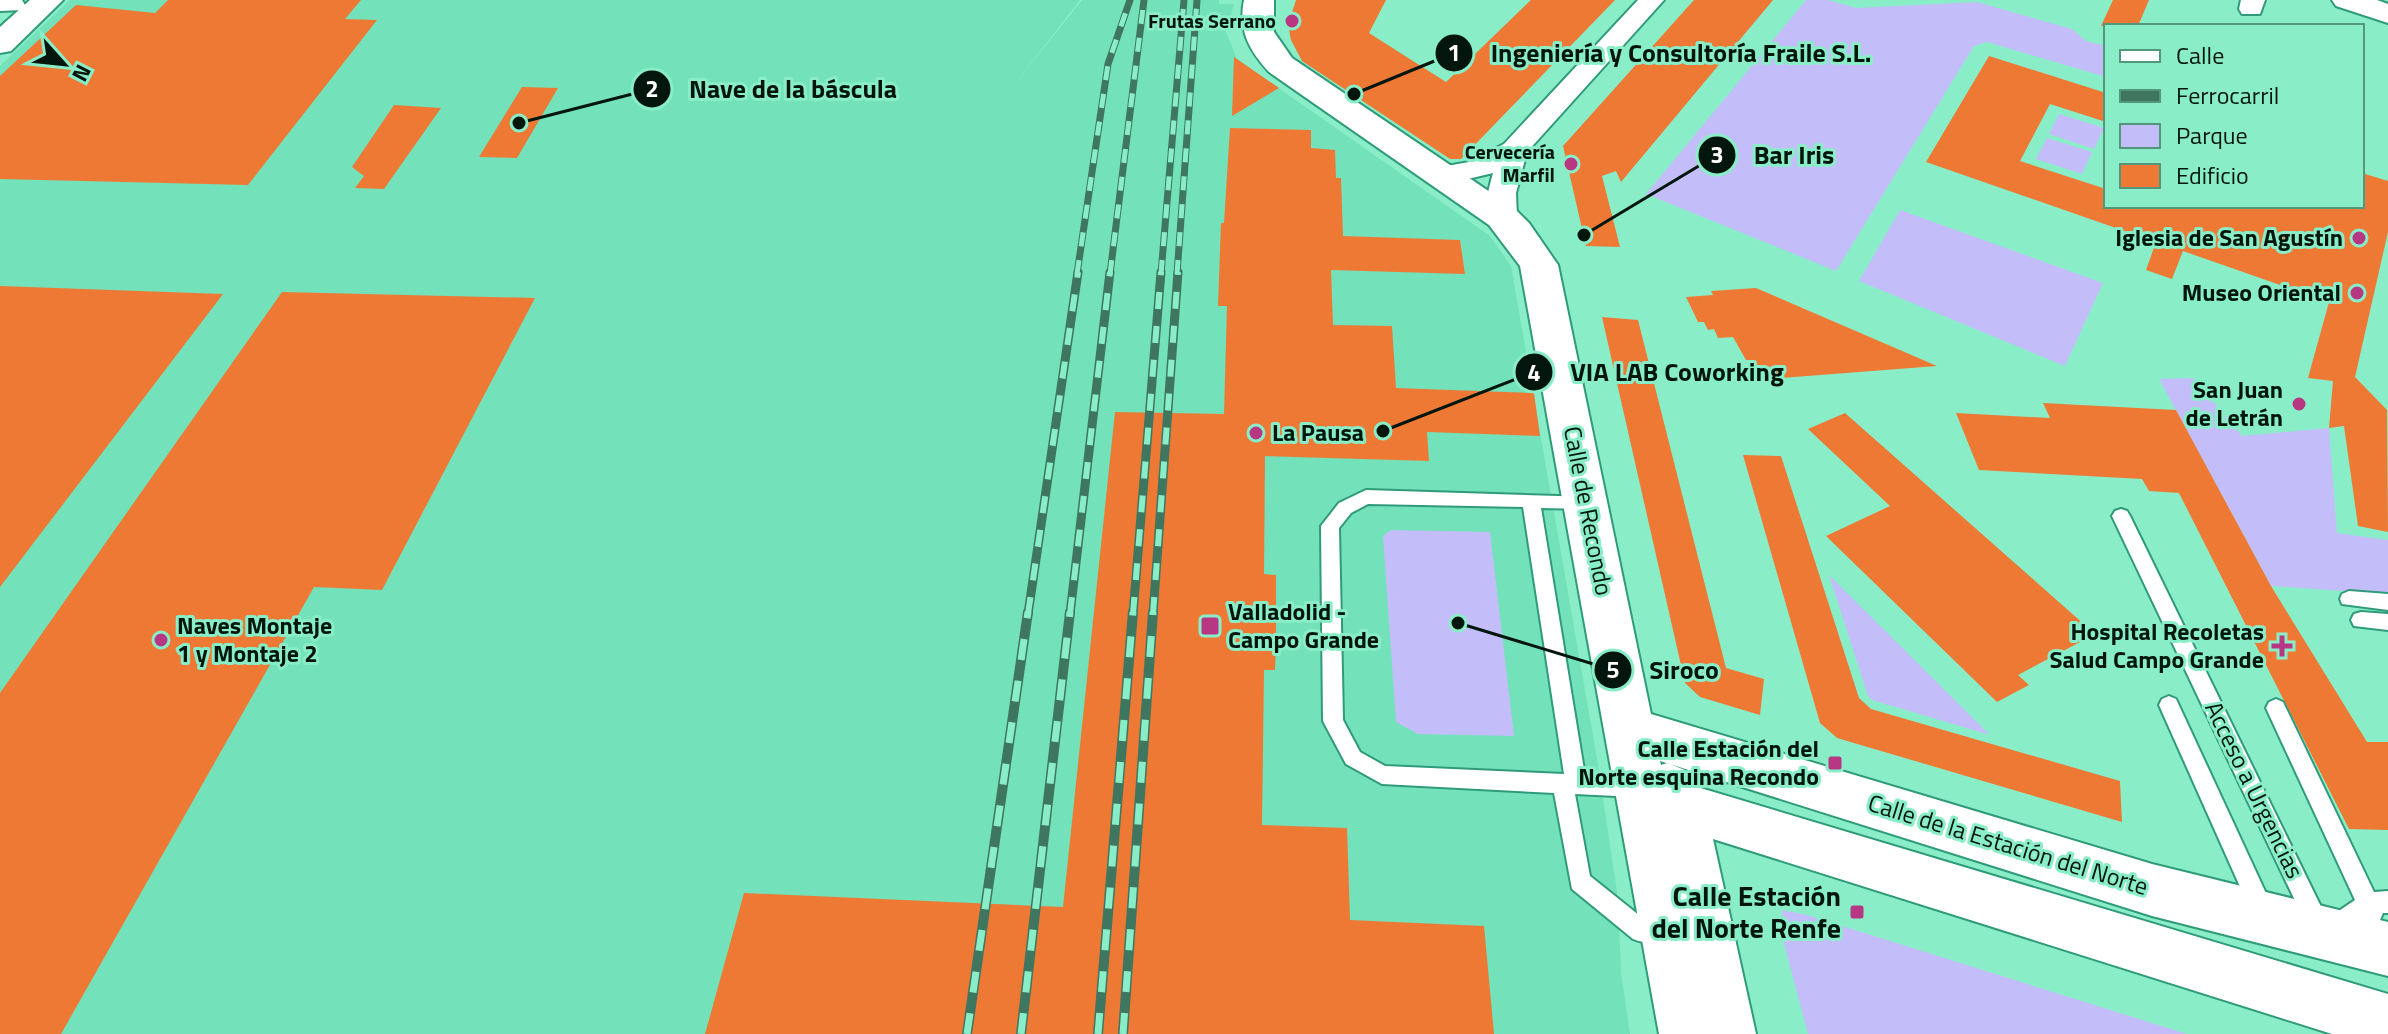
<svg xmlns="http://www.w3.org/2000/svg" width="2388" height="1034" font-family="'Titillium Web',sans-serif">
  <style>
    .built { fill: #73e1b9 }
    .green { fill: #c3befa }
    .building { fill: #ee7935 }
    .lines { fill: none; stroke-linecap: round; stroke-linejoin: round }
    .lane-casing { stroke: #309b7a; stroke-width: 4 }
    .street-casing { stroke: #309b7a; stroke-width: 4 }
    .secondary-casing { stroke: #309b7a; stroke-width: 4 }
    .lane { fill: #fff; fill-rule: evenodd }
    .street { fill: #fff; fill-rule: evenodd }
    .secondary { fill: #fff; fill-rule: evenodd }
    .rail-far2-casing { stroke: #3e7660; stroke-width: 7 }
    .rail-far1-casing { stroke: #3e7660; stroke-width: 9 }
    .rail-casing { stroke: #3e7660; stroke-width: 10 }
    .rail-far2 { stroke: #89eec8; stroke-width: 5; stroke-dasharray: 14; stroke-linecap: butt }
    .rail-far1 { stroke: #89eec8; stroke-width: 6; stroke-dasharray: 17; stroke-linecap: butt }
    .rail { stroke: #89eec8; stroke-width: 7; stroke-dasharray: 21; stroke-linecap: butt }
    .poi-dot { fill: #b73783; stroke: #89eec8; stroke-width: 3 }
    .labels { text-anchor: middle; stroke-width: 6; stroke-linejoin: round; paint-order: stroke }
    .far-poi-label { font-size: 20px; font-weight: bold; fill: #02160e; stroke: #89eec8; text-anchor: end }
    .poi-label { font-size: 24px; font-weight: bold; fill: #02160e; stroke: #89eec8; text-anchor: end }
    .street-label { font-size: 24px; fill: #02160e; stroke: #89eec8 }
    .near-poi-label { font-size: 28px; font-weight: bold; fill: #02160e; stroke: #89eec8; text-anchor: end }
    .leader { fill: none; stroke: #02160e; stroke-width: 3 }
    .callout-dot { fill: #02160e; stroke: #89eec8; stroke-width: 3 }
    .mark-label { font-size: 24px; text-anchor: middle; font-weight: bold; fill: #fff }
    .callout-label { font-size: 26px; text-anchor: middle; font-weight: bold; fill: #02160e; stroke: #89eec8; stroke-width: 6; stroke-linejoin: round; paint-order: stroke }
  </style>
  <rect width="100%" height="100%" fill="#89eec8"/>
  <!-- built -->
  <path class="built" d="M70 0H1080L1010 90 1082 0H1219V4H1234L1226 32 1237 59 1490 236 1511 266 1597 759 1618 898 1621 973 1630 1034H0V66Z"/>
  <!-- green -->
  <g class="green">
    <path d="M1806 0H1828L1856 8 1977 2 2072 29 2086 41 2106 46V77L1987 42 1974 46 1836 271 1646 194Z"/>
    <path d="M2059 114 2104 128 2094 149 2049 134Z"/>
    <path d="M2047 138 2092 152 2082 174 2036 159Z"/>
    <path d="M1900 210 2103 283 2065 366 1859 281Z"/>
    <path d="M2193 378 2242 436 2329 428 2337 533 2388 540V594L2271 586 2159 379Z"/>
    <path d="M1391 530 1490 532 1514 736 1418 734 1396 722 1383 536Z"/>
    <path d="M1829 575 1990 735 1872 700 1868 696Z"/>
    <path d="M1782 910 1807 915 2187 1034H1808L1783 940Z"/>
  </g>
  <!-- building -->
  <g class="building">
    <path d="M168 0H361L345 19 377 20 248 185 0 179V76L76 5 155 13Z"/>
    <path d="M1296 0H1386L1369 33 1446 82 1531 0H1615L1461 159H1450L1302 61 1291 40 1288 25Z"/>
    <path d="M1694 0H1773L1621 182 1616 171 1602 176 1620 247 1586 246 1563 146Z"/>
    <path d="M2113 0H2149L2138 26H2101Z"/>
    <path d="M1989 56 2106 93V122L2050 104 2020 161 2106 189V206H2362V173L2388 181V232L2355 377 2387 410 2388 532 2358 526 2344 426 2329 428 2333 381 2308 378 2329 302 2183 251 2172 279 2146 270 2156 242 1926 162Z"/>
    <path d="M1234 57 1279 88 1232 116Z"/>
    <path d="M522 87 558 88 517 158 479 157Z"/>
    <path d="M394 105 441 108 384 189 355 188 364 176 352 167Z"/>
    <path d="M1230 128 1311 130V148L1335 150 1336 178H1341L1343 236 1460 240 1465 274 1331 270 1333 325 1392 326 1396 388 1534 393 1540 436 1427 432 1429 461 1265 456 1264 574 1276 575V645L1275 670H1264L1262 825 1347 828 1350 920 1484 926 1494 1034H705L744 893 1063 907 1115 412 1224 414 1227 306H1218L1221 223H1224Z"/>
    <path d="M0 286 223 294 0 587Z"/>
    <path d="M1756 288 1937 366 1769 379 1763 368 1756 369 1751 360H1746L1733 337 1718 338 1714 329 1708 330 1704 322H1698L1686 297 1713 295 1711 291Z"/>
    <path d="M282 292 535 298 382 590 314 587 61 1034H0V693Z"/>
    <path d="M1602 317 1638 320 1726 668 1764 679 1760 715 1700 697 1685 683Z"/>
    <path d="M2043 403 2176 410 2271 586 2367 742H2388V830L2349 829 2179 493 2149 491 2142 479 1979 470 1956 413 2050 418Z"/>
    <path d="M1845 413 1879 443 2095 634 2018 675 2029 685 1997 702 1826 536 1890 506 1808 429Z"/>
    <path d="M1743 455 1781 456 1859 698 1871 709 2120 781 2122 822 1837 738 1820 723Z"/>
  </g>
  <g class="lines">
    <defs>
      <g id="lane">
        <path d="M1366 490 1592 497 1595 502 1592 507 1586 509 1541 508 1585 776 1636 779 1643 781 1646 788 1643 795 1636 797 1575 794 1590 876 1645 920 1671 923 1674 931 1671 939C1659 944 1645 944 1633 939L1572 889 1554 793 1382 784 1346 764 1323 721 1321 526 1339 503ZM1368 504 1523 507 1564 774 1385 766 1360 752 1343 720 1339 528 1351 513Z"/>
        <path d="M2121 509 2127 511 2130 516 2327 919 2355 900 2266 708 2269 702 2276 699 2283 702 2374 892 2388 891V913H2383L2380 920 2372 923 2365 920 2335 938 2326 932 2318 935 2310 932 2112 516 2115 511Z"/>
        <path d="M2349 591 2388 594V610L2342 604 2340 599 2342 594Z"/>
        <path d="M2361 612 2388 614V630L2354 626 2351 620 2354 614Z"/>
        <path d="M2169 696 2176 699 2270 902 2273 910 2270 918 2262 921 2254 918 2159 705 2162 699Z"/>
      </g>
      <g id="street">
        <path d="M0 0H22L25 5 22 10 0 11Z"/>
        <path d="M1638 0H1664L1527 152 1516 193 1517 217 1512 224 1502 226 1492 224C1482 209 1489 188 1493 173L1451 183 1430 181 1426 175 1430 169 1469 162 1504 144Z"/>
        <path d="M2241 0H2265L2260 14H2242L2239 9Z"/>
      </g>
      <g id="secondary">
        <path d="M30 0H63L11 51 0 53V27Z"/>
        <path d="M1244 0H1274V32L1292 58 1515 209 1529 223 1558 265 1651 714 2152 864 2388 922V976L2152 916 1660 761 1661 765 1667 763 1685 770 1697 787 2388 994V1034H2332L1713 839 1756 1034H1659L1520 266 1489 225 1269 72C1249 50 1238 30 1244 0Z"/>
        <path d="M2332 0H2377L2388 4V23L2336 6Z"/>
      </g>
    </defs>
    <!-- lane casing -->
    <use href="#lane" class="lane-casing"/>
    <!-- street casing -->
    <use href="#street" class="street-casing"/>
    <!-- secondary casing -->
    <use href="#secondary" class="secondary-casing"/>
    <!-- lane -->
    <use href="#lane" class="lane"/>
    <!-- street -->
    <use href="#street" class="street"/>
    <!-- secondary -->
    <use href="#secondary" class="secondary"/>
    <defs>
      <g id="rail-far2">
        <path d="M1077 274 1108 64 1130 0"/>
        <path d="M1110 274 1144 0"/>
        <path d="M1161 274 1184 0"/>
        <path d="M1177 274 1197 0"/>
      </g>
      <g id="rail-far1">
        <path d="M1028 614 1078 272"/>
        <path d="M1070 614 1110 272"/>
        <path d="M1133 614 1161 272"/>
        <path d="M1153 614 1178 272"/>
      </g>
      <g id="rail">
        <path d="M967 1034 1028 612"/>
        <path d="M1021 1034 1070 612"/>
        <path d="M1098 1034 1133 612"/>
        <path d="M1123 1034 1153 612"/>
      </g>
    </defs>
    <!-- rail-far2 casing -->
    <use href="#rail-far2" class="rail-far2-casing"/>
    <!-- rail-far1 casing -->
    <use href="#rail-far1" class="rail-far1-casing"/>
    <!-- rail casing -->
    <use href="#rail" class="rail-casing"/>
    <!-- rail-far2 -->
    <use href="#rail-far2" class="rail-far2"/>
    <!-- rail-far1 -->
    <use href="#rail-far1" class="rail-far1"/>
    <!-- rail -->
    <use href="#rail" class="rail"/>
  </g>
  <!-- markers -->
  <g class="poi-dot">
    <circle cx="1292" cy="21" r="8"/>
    <circle cx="1571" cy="164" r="8"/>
    <circle cx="2359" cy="238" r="8"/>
    <circle cx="2357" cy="293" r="8"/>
    <circle cx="2299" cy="404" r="8"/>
    <circle cx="1256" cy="433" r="8"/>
    <rect x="1200" y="616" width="20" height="20" rx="4"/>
    <circle cx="161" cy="640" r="8"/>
    <path d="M2278 634h8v8h8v8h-8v8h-8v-8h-8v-8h8z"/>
    <rect x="1827" y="755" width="16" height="16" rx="4"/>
    <rect x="1849" y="904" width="16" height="16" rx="4"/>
  </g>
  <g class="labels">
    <!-- far-poi labels -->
    <g class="far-poi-label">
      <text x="1276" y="28">Frutas Serrano</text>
      <text x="1555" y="159">Cervecería<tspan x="1555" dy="23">Marfil</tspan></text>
    </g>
    <!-- poi labels -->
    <g class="poi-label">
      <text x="2343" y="246">Iglesia de San Agustín</text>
      <text x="2341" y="301">Museo Oriental</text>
      <text x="2283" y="398">San Juan<tspan x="2283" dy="28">de Letrán</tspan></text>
      <text x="1272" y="441" text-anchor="start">La Pausa</text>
      <text x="1228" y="620" text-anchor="start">Valladolid -<tspan x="1228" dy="28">Campo Grande</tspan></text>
      <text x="177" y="634" text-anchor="start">Naves Montaje<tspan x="177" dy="28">1 y Montaje 2</tspan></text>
      <text x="2264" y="640">Hospital Recoletas<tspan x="2264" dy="28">Salud Campo Grande</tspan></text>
      <text x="1819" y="757">Calle Estación del<tspan x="1819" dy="28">Norte esquina Recondo</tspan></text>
    </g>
    <!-- street labels -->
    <g class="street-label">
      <text transform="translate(1588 511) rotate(79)" y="8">Calle de Recondo</text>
      <text transform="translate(2254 790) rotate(64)" y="8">Acceso a Urgencias</text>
      <text transform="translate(2008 845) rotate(17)" y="8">Calle de la Estación del Norte</text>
    </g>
    <!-- near-poi labels -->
    <g class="near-poi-label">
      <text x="1841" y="906">Calle Estación<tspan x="1841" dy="32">del Norte Renfe</tspan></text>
    </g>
  </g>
  <!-- callouts -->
  <path class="leader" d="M1354 94L1454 53M519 123L652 89M1584 235L1717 155M1383 431L1534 372M1458 623L1613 670"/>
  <g class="callout-dot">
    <circle cx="1354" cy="94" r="8"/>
    <circle cx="519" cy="123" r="8"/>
    <circle cx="1584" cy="235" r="8"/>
    <circle cx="1383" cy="431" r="8"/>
    <circle cx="1458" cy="623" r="8"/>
    <circle cx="1454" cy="53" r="20"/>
    <circle cx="652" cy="89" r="20"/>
    <circle cx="1717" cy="155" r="20"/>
    <circle cx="1534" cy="372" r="20"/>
    <circle cx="1613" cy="670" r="20"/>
  </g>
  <g class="mark-label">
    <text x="1454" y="61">1</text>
    <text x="652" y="97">2</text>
    <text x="1717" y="163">3</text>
    <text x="1534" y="381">4</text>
    <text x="1613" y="678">5</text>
  </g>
  <g class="callout-label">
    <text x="1681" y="62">Ingeniería y Consultoría Fraile S.L.</text>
    <text x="793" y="98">Nave de la báscula</text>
    <text x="1794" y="164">Bar Iris</text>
    <text x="1677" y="381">VIA LAB Coworking</text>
    <text x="1684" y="679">Siroco</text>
  </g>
  <!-- legend -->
  <rect x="2104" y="24" width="260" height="184" fill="#89eec8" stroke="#53987e" stroke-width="2"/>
  <rect x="2120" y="50" width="40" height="12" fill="#ffffff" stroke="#53987e" stroke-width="2"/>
  <text x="2176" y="64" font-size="24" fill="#02160e">Calle</text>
  <rect x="2120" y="90" width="40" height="12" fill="#3e7660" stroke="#53987e" stroke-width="2"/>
  <text x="2176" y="104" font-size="24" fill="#02160e">Ferrocarril</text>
  <rect x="2120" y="124" width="40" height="24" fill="#c3befa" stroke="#53987e" stroke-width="2"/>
  <text x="2176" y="144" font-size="24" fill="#02160e">Parque</text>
  <rect x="2120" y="164" width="40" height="24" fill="#ee7935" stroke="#53987e" stroke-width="2"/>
  <text x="2176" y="184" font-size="24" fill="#02160e">Edificio</text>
  <!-- north arrow -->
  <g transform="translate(64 64) rotate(117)" stroke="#89eec8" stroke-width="6" paint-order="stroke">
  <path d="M0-6L14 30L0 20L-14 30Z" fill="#02160e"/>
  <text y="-12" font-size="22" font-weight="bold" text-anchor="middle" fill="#02160e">N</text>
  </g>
</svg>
